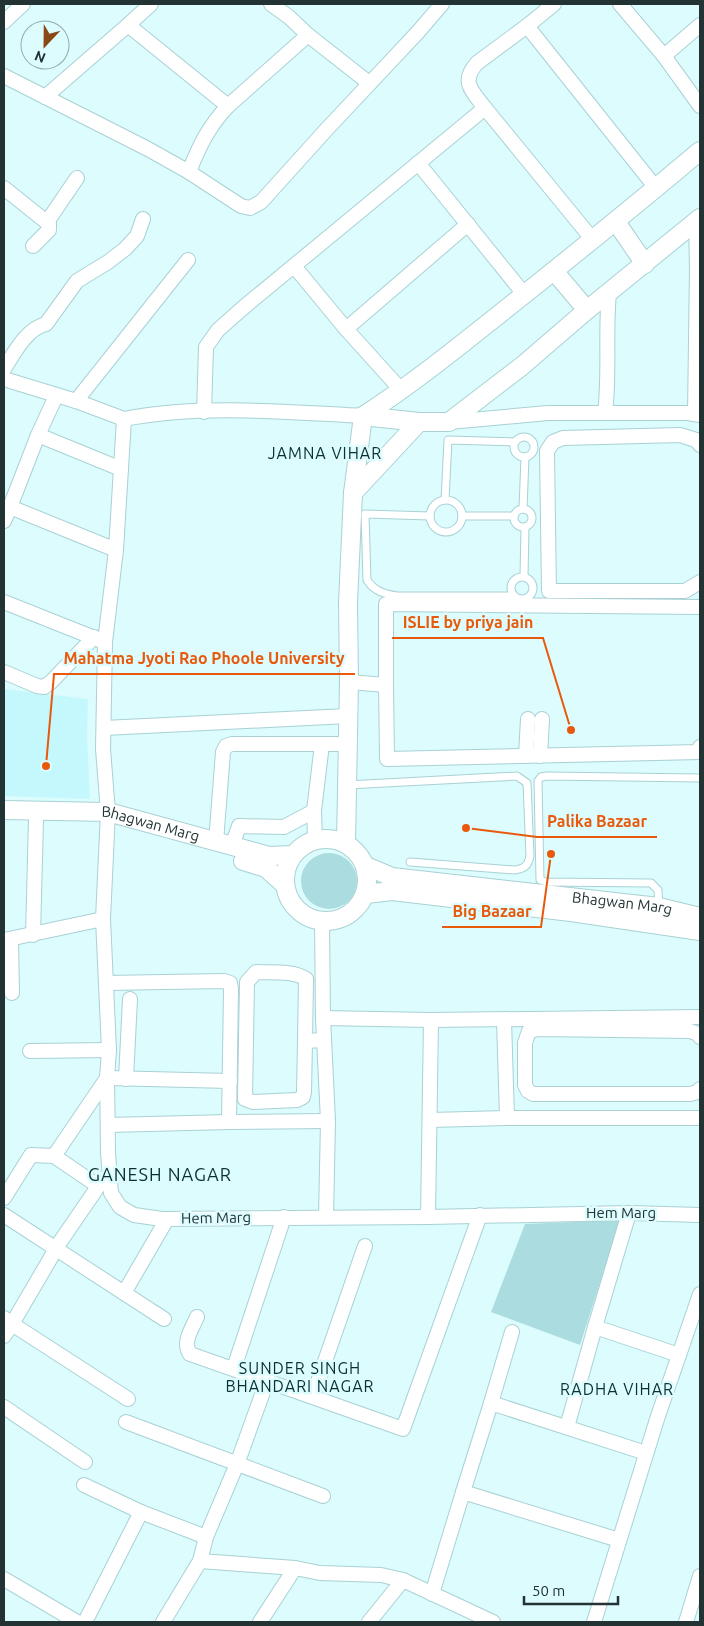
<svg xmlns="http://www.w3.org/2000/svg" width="704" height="1626" font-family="Ubuntu,sans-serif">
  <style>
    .built { fill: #c5f8fc }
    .green { fill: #abdcdf }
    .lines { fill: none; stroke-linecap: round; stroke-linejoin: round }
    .service-casing { stroke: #a9d1d4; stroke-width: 9 }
    .minor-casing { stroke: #a9d1d4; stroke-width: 16 }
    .tertiary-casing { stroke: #a9d1d4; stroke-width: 20 }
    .service { stroke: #fff; stroke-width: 7 }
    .minor { stroke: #fff; stroke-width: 14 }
    .tertiary { stroke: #fff; stroke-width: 18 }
    .labels { text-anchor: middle; stroke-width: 5; stroke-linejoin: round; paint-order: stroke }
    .street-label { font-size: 15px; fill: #233334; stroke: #dcfcfe }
    .neighbourhood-label { font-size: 16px; letter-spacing: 1px; fill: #0a3033; stroke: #dcfcfe }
    .quarter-label { font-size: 18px; letter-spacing: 1px; fill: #0a3033; stroke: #dcfcfe }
    .leader { fill: none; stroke: #e8590c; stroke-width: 2 }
    .callout-dot { fill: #e8590c; stroke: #dcfcfe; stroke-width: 2 }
    .callout-label { font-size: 16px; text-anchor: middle; font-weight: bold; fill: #e8590c; stroke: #dcfcfe; stroke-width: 5; stroke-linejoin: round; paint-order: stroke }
  </style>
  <rect width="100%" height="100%" fill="#dcfcfe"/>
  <!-- built -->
  <path class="built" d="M4 689 88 699 87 737 90 799 4 796Z"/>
  <!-- green -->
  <g class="green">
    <circle cx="329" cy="881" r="28"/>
    <path d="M620 1220 580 1345 491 1312 525 1224Z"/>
  </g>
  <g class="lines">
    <defs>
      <g id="service">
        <circle cx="524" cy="447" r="10"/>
        <circle cx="446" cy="516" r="16"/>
        <path d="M445 500 448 440 515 442"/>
        <path d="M523 509 525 457"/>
        <circle cx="523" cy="518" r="9"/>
        <path d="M430 516 365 514 367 580C374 591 384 594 397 596H514"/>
        <path d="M462 516H514"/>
        <circle cx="522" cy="588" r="11"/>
        <path d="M524 577 525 527"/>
        <path d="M347 785 517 776 527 783 530 856C528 866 524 869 514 870L410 862"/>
        <path d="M659 907 658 890 651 883 546 882 540 880 538 781 541 777 547 776 700 778"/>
      </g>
      <g id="minor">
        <path d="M151 4 128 25 228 106"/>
        <path d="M620 4 664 56 700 106"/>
        <path d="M4 22 23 4"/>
        <path d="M527 26 554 4"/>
        <path d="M308 35 369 83"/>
        <path d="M664 56 700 25"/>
        <path d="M4 76 148 149 189 172C199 146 209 126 228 106L308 35 289 17 271 4"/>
        <path d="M45 97 128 25"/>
        <path d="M485 108C472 91 460 82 477 63L527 26 656 188"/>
        <path d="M418 163 524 294"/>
        <path d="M189 172 241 206 250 208 261 202 326 130 418 32 442 4"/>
        <path d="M4 188 49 224V230L33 246"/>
        <path d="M47 222 77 178"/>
        <path d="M294 266 346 329 402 391"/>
        <path d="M346 329 468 224"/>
        <path d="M4 369C14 353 27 328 46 324L77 281 108 262 125 249 137 236 143 219"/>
        <path d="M4 379 76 401 124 419"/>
        <path d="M76 401 188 260"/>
        <path d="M204 412 206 347 218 330 244 307 485 108 593 240"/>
        <path d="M605 413C610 373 605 333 609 293"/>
        <path d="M695 414 697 267 696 222"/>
        <path d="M363 416C284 412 202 404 124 419L116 550 105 642 103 749 108 812 103 919 109 1050 107 1078 108 1152 111 1193 120 1207 134 1215 162 1219 428 1217 629 1213 700 1215"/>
        <path d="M449 422 548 413H688L700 415"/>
        <path d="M38 435 121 469"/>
        <path d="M700 445 696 440 680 435 563 438 553 442 547 451 549 591H685L700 582"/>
        <path d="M10 507 38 435 56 396"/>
        <path d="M4 521 10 507 116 550"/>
        <path d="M4 602 102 641"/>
        <path d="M4 672 37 686 44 687 51 682 94 637"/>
        <path d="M349 682 386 685 387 759 700 752V747"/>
        <path d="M386 685V604L700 607"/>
        <path d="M104 728 348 716"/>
        <path d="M526 756 528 719"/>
        <path d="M540 756 542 719"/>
        <path d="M315 839 314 811 322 744"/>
        <path d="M216 842 223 752 226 746 232 744H347"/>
        <path d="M232 846 239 826 284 827 314 811"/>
        <path d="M322 921 323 1018 328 1121 326 1217"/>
        <path d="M33 935 36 820"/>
        <path d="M11 939 12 993"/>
        <path d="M4 940 103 919"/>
        <path d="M106 983 224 981 230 983 231 989 229 1122"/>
        <path d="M323 1018 431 1020 428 1217"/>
        <path d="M431 1020 700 1017"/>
        <path d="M504 1020 507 1118"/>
        <path d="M700 1037 698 1034 690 1031 539 1029 529 1031 525 1043V1085L528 1091 533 1094H690L698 1092 700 1089"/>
        <path d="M305 1041 306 979C293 970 271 973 256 972L247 982 245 1099 253 1102 297 1100 303 1097 304 1092 305 1041 324 1040"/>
        <path d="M30 1051 109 1050"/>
        <path d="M126 1079 130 999"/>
        <path d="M430 1120 507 1118H700"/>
        <path d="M108 1125 229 1122 328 1121"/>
        <path d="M98 1186 54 1156 107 1078 230 1081"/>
        <path d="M4 1198 31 1155 54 1156"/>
        <path d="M4 1215 164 1319"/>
        <path d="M124 1293 167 1219"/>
        <path d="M197 1317C192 1329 182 1342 190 1354L267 1381"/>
        <path d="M4 1318 12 1324 60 1242 104 1178"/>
        <path d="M595 1327 629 1213"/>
        <path d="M4 1336 12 1324 128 1399"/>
        <path d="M234 1368 284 1217"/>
        <path d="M313 1396 365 1246"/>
        <path d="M491 1403 512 1332"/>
        <path d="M4 1407 85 1462"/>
        <path d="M126 1422 323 1496"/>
        <path d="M567 1427 595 1327 679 1355"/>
        <path d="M84 1485 141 1512 206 1537"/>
        <path d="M463 1492 491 1403 646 1453"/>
        <path d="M200 1561 295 1568 320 1573 381 1575 403 1580 493 1622"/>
        <path d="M4 1579 77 1622"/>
        <path d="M432 1594 463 1492 619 1540"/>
        <path d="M85 1622 141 1512"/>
        <path d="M163 1622 200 1561 206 1537 237 1464 267 1381 403 1429 480 1215"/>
        <path d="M260 1622 295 1568"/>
        <path d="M369 1622 403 1580"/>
        <path d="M594 1622 658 1416 700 1294"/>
        <path d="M686 1622 700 1576"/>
      </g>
      <g id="tertiary">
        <path d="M616 222 645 264"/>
        <path d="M554 271 587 310"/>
        <path d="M363 416 419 422H449L522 366 587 310 700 218"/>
        <path d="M353 493 419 422"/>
        <path id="s1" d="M4 810 108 812 269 856 293 855"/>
        <circle cx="326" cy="880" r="41"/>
        <path d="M346 843 349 682 348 603 353 493 363 416C420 379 473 335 526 293 585 246 643 199 700 151"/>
        <path d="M243 861 266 868 285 885"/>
        <path id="s2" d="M366 866 392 877 659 907 700 917"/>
        <path d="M366 894 392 891 571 912 700 931"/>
      </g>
    </defs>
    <!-- service casing -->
    <use href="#service" class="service-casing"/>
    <!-- minor casing -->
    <use href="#minor" class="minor-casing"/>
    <!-- tertiary casing -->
    <use href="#tertiary" class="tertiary-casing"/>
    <!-- service -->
    <use href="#service" class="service"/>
    <!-- minor -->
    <use href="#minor" class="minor"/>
    <!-- tertiary -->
    <use href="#tertiary" class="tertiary"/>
  </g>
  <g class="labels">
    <!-- street labels -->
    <g class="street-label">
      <text dy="5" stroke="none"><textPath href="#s1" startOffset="148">Bhagwan Marg</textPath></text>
      <text dy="5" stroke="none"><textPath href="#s2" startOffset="260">Bhagwan Marg</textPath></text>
      <text x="621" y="1218">Hem Marg</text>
      <text transform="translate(216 1218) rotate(-1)" y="5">Hem Marg</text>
    </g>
    <!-- neighbourhood labels -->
    <g class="neighbourhood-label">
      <text x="325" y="459">JAMNA VIHAR</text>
      <text x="300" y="1374">SUNDER SINGH<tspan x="300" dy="18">BHANDARI NAGAR</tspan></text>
      <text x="617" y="1395">RADHA VIHAR</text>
    </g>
    <!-- quarter labels -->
    <g class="quarter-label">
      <text x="160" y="1181">GANESH NAGAR</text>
    </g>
  </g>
  <!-- callouts -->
  <path class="leader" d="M571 730L543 638H392M46 766L54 674H355M466 828L537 837H657M551 854L541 927H442"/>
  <g class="callout-dot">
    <circle cx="571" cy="730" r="5"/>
    <circle cx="46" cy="766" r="5"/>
    <circle cx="466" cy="828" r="5"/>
    <circle cx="551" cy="854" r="5"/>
  </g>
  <g class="callout-label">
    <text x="468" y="628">ISLIE by priya jain</text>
    <text x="204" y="664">Mahatma Jyoti Rao Phoole University</text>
    <text x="597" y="827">Palika Bazaar</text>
    <text x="492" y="917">Big Bazaar</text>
  </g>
  <!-- border -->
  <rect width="704" height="1626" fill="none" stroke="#233334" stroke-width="10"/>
  <!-- north arrow -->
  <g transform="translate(45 45) rotate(202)"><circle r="24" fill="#dcfcfe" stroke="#92acad"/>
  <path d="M0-4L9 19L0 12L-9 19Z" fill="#8a4818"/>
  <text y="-8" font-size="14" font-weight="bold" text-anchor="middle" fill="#233334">N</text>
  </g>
  <!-- scale -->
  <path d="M524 1596v8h94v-8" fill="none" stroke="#233334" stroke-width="2.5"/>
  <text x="532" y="1596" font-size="15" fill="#233334" stroke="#dcfcfe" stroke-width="4" paint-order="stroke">50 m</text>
</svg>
